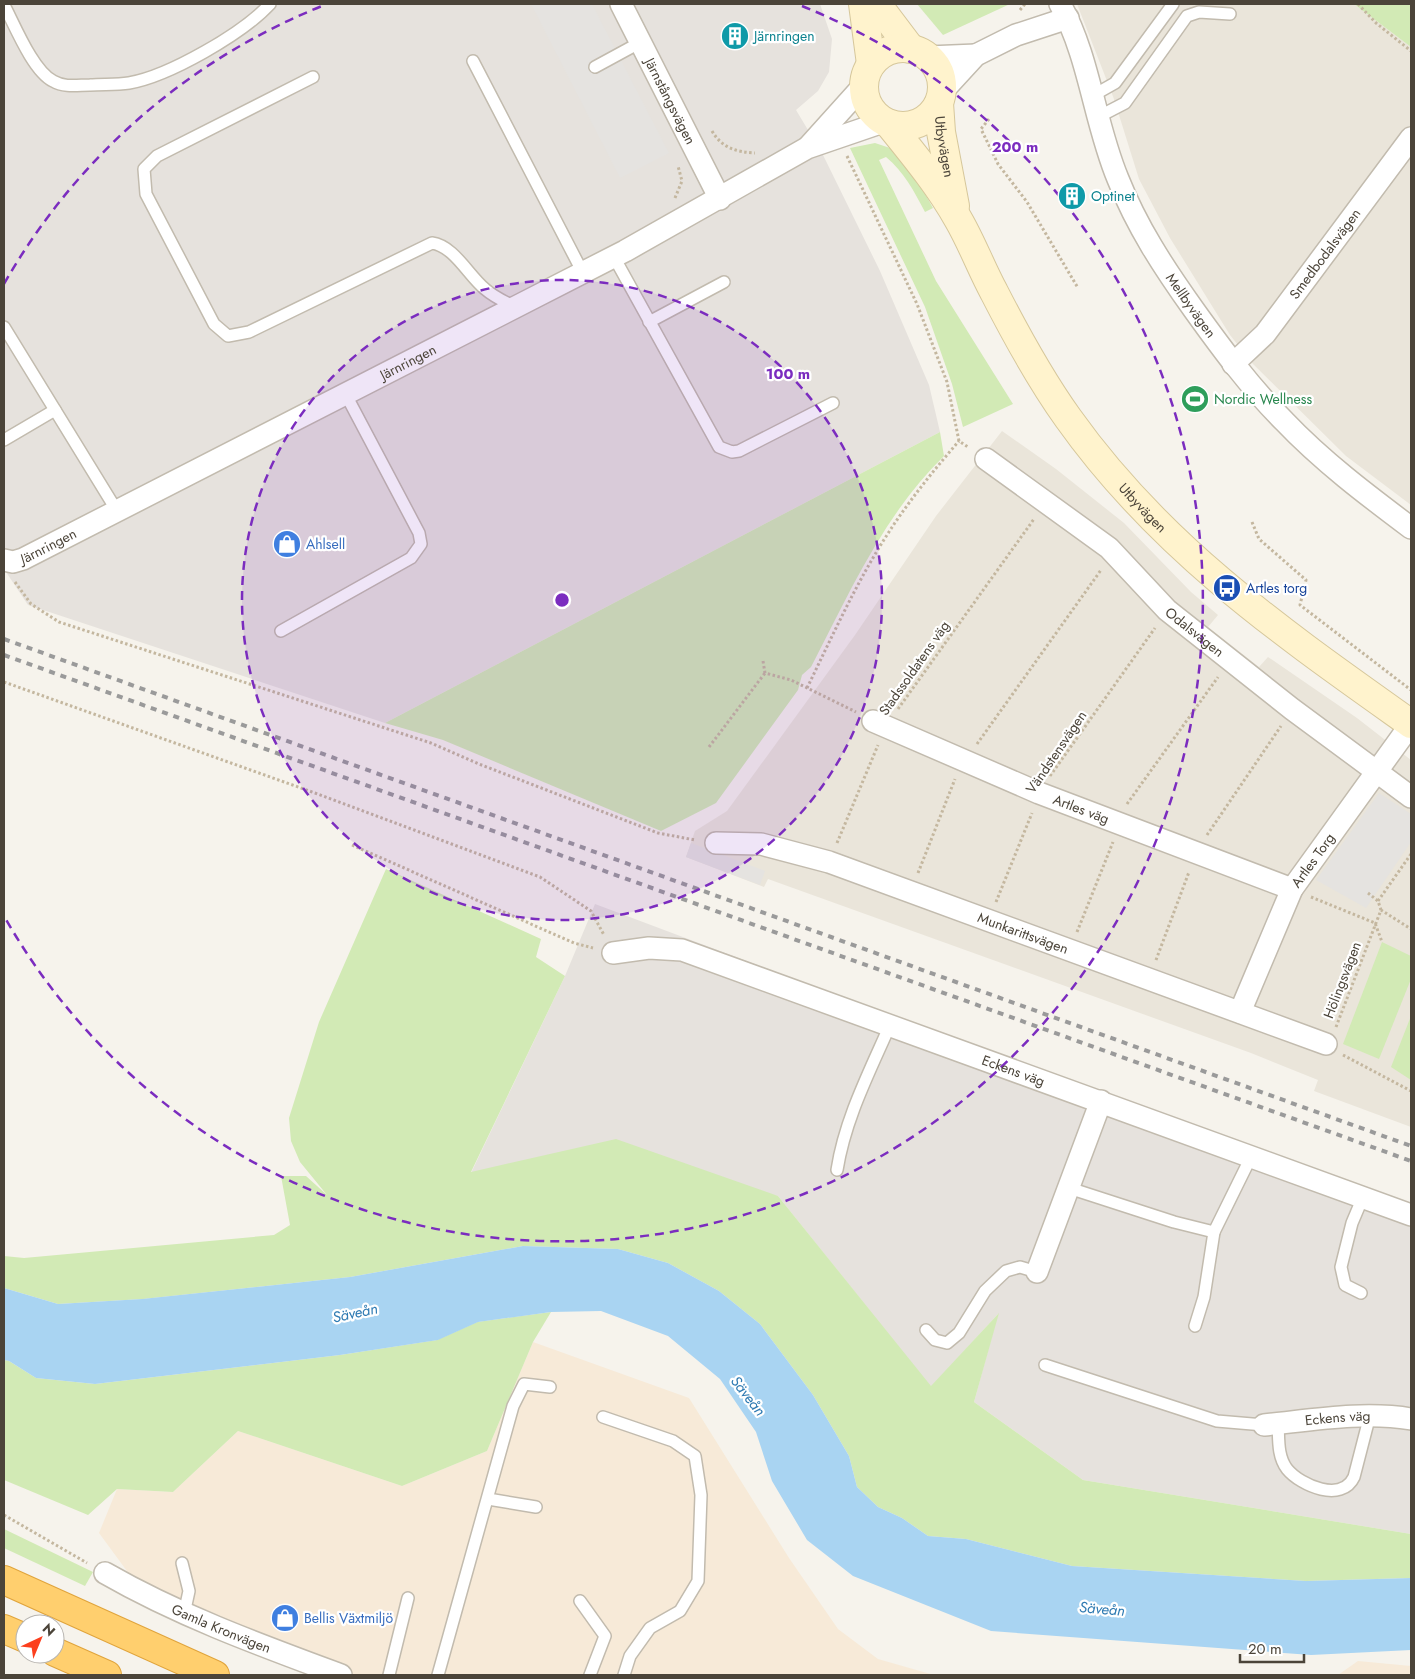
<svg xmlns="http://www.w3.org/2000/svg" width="1415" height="1679" font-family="Jost,sans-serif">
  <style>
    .residential { fill: #eae5da }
    .commercial { fill: #f7ead8 }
    .industrial { fill: #e6e2dd }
    .green { fill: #d2eab5 }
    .parking { fill: #e5e3e0 }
    .water { fill: #a9d4f2 }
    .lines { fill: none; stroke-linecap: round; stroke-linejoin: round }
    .lane-casing { stroke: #c2bbae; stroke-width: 14 }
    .street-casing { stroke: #c2bbae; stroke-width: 24 }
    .secondary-casing { stroke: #d6c79b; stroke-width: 30 }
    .highway-casing { stroke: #e0a43c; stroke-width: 30 }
    .path { stroke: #c4b79f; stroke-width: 3; stroke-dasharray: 2.5 2.5; stroke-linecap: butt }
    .lane { stroke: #fff; stroke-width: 11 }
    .street { stroke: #fff; stroke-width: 21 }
    .secondary { stroke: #fff3cd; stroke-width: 28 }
    .highway { stroke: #ffcf6e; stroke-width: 28 }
    .rail { stroke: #9a9a9a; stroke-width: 4; stroke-dasharray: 6 6; stroke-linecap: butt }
    .ring { fill: none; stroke: #7b2cbf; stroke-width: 2.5; stroke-dasharray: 9 6 }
    .labels { text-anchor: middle; stroke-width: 4.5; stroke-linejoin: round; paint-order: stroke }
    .culture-label { font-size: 14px; fill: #0d838f; stroke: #fff; text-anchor: start }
    .street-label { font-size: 14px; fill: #4b4439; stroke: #fff }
    .leisure-label { font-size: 14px; fill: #27864d; stroke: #fff; text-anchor: start }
    .shop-label { font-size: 14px; fill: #366cbe; stroke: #fff; text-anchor: start }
    .transit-label { font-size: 14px; fill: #164399; stroke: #fff; text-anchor: start }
    .water-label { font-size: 15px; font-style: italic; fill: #2e7ab2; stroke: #fff }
    .centre { fill: #7b2cbf; stroke: #fff; stroke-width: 2.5 }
    .ring-label { font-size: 15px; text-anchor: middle; font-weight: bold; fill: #7b2cbf; stroke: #fff; stroke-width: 4.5; stroke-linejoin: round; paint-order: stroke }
  </style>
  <rect width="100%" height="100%" fill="#f6f3ec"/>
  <!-- residential -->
  <g class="residential">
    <path d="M1077 4H1354L1411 47V505L1346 456 1253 364 1230 335 1170 238 1139 179 1114 99Z"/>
    <path d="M1002 431 1056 469 1124 523 1191 592 1218 615 1208 627 1259 667 1268 657 1357 718 1411 760V1127L1314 1091 1318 1080 1251 1053 768 879 764 887 686 857 695 831 727 811 855 635 936 516Z"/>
  </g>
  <!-- commercial -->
  <g class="commercial">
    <path d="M533 1342 689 1398 789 1558 838 1629 878 1659 934 1675H356L316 1661 135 1582 99 1533 117 1489 173 1492 238 1431 402 1486 487 1451Z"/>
    <path d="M1358 1661 1411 1666V1675H1338Z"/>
  </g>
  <!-- industrial -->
  <g class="industrial">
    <path d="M4 4H820L832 39 829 72 818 91 796 110 823 155 880 271 929 385 940 432 385 723 28 605 4 569Z"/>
    <path d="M595 904 1411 1211V1534L1083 1480 974 1402 998 1314 931 1387 778 1196 471 1173 565 976Z"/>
  </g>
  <!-- green -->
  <g class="green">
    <path d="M917 4H1010L943 35Z"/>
    <path d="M1354 4H1411V47Z"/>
    <path d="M875 143 893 149 907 162 933 208 925 212C914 191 904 172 886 157L879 160 936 281 1013 404 963 427 952 384 925 307 850 148Z"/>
    <path d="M940 432 944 456C884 514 849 594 811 667L802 675 798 690 716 803 661 831 443 740 385 723Z"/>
    <path d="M386 869 541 939 536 957 565 976 471 1172 616 1139 778 1196 931 1386 999 1313 974 1402 1083 1480 1411 1534V1578L1306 1581 1072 1566 966 1539 928 1536 902 1518 878 1507 857 1487 849 1456 813 1395 760 1324 719 1291 668 1263 618 1249 523 1246 350 1277 143 1299 58 1304 4 1288V1256L24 1258 274 1235 290 1225 281 1176H306L327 1195 300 1162 291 1141 289 1118 319 1022Z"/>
    <path d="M1382 942 1411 956V979L1379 1059 1343 1044Z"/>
    <path d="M1411 1016V1080L1391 1067Z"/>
    <path d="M551 1312 533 1342 487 1451 402 1486 238 1431 173 1492 117 1489 88 1515 4 1480V1360L9 1361 36 1378 95 1384 340 1355 437 1340 477 1322Z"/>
    <path d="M4 1529 93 1572 85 1586 4 1548Z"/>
  </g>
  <!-- parking -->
  <g class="parking">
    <path d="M531 4H592L669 153 620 178Z"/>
    <path d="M1379 793 1411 814V842L1366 908 1316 880Z"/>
    <path d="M691 843 765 871 760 885 686 857Z"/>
  </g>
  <!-- water -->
  <path class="water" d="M523 1246 618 1249 668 1263 719 1291 760 1324 813 1395 849 1456 857 1487 878 1507 902 1518 928 1536 966 1539 1072 1566 1306 1581 1411 1578V1650L1311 1655 991 1631 853 1576 807 1540 772 1481 756 1432 720 1379 668 1336 601 1311 551 1312 478 1322 438 1340 340 1355 95 1384 36 1378 9 1361 4 1360V1288L58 1304 142 1299 350 1277Z"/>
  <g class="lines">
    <defs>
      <g id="lane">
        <path d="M4 5C15 26 33 71 53 81 65 88 78 85 90 85 103 84 116 85 129 83 169 76 242 34 270 4"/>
        <path d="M473 61 583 273"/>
        <path d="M595 67 641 42"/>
        <path d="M313 77 157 156 144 169 146 194 214 324 228 336 249 332 432 243C454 246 468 275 485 289 494 297 505 302 515 307"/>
        <path d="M1092 96 1115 83 1173 4"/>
        <path d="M1098 117 1125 103 1187 16 1199 12 1230 14"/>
        <path d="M614 257 719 447 732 452 739 451 833 403"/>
        <path d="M649 322 724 282"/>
        <path d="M4 327 117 511"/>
        <path d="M4 440 55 410"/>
        <path d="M281 631 411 558 421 544 419 533 345 393"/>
        <path d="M837 1170C845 1119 869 1073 890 1025"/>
        <path d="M1069 1188 1174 1222 1214 1232 1251 1157"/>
        <path d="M1361 1293 1345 1285 1341 1267 1352 1223 1363 1197"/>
        <path d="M1195 1326 1204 1297 1214 1232"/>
        <path d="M926 1330 935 1340 947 1343 959 1333 985 1291 1006 1271 1020 1267 1037 1272"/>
        <path d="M1045 1365 1217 1421 1264 1425"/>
        <path d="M603 1417 673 1441 695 1456 701 1495 698 1581 680 1611 650 1628 630 1656 624 1675"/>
        <path d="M1278 1423C1279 1438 1277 1456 1287 1469 1301 1486 1342 1503 1354 1477L1370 1415"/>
        <path d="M488 1499 536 1507"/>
        <path d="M182 1563 189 1591 184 1614"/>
        <path d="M580 1601 605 1636 590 1675"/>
        <path d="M389 1675 408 1598"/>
        <path d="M438 1675 513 1406 524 1384 550 1387"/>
      </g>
      <g id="street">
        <path id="s1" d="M621 4 720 199"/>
        <path id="s2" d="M1060 4C1090 58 1094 122 1118 179 1137 227 1164 268 1194 310 1222 349 1250 387 1284 421 1322 461 1367 495 1411 528"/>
        <path d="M928 57 976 55"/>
        <path d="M942 92 976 55 1016 35 1068 18"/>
        <path d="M809 146 863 86"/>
        <path id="s3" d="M1233 364 1265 334 1411 138"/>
        <path id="s4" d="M986 459 1109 548 1167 610 1292 709 1411 797"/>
        <path id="s5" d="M4 560 13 562 23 559 625 251 807 148 883 122"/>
        <path id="s6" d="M873 721 1039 793 1292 889"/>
        <path id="s7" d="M716 843 761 844 829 862 1326 1044"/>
        <path id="s8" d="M613 953 649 948 682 950 1411 1215"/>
        <path id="s9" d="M1240 1012 1292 889 1411 724"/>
        <path d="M1037 1272 1101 1101"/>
        <path id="s10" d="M1264 1425C1313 1420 1363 1411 1411 1419"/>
        <path id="s11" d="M105 1573C180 1616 260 1645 341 1675"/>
      </g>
      <g id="secondary">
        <path d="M863 4 871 64"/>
        <path d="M877 4 911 49"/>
        <circle cx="903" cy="87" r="39"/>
        <path id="s12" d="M939 103 941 132 955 206"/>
        <path id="s13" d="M889 124C914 155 939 185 958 219 972 243 981 268 994 292 1016 335 1040 379 1068 418 1161 549 1283 633 1411 724"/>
      </g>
      <g id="highway">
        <path d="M4 1580 215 1675"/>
        <path d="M4 1629 25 1638"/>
        <path d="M55 1652 107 1675"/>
      </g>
    </defs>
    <!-- lane casing -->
    <use href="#lane" class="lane-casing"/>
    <!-- street casing -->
    <use href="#street" class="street-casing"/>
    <!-- secondary casing -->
    <use href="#secondary" class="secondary-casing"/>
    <!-- highway casing -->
    <use href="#highway" class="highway-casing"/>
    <!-- path -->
    <g class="path">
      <path d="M1358 4 1376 23 1411 51"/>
      <path d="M1020 10 1025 4"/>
      <path d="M989 119 981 129 998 164 1027 202 1078 288"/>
      <path d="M712 131C722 148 736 152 755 153"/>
      <path d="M847 156 917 304 947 382 959 441 968 447"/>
      <path d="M675 198 682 181 678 166"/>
      <path d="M1252 522 1259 539 1306 580 1300 605 1411 690"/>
      <path d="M15 582 31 604 59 622 431 743 479 764 658 833 695 840"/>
      <path d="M763 661 765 673 791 680 856 712"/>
      <path d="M4 682 315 793 540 877 591 911 604 935"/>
      <path d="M807 688C832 637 856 583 887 535 908 502 933 471 959 441"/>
      <path d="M898 709 1034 519"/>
      <path d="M977 744 1101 570"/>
      <path d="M709 747 765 673"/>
      <path d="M1050 776 1155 628"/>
      <path d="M1127 804 1218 677"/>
      <path d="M1207 835 1281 726"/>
      <path d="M837 843 878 745"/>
      <path d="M352 845 574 943 593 948"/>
      <path d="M918 873 955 779"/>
      <path d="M1368 893 1378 901 1381 910"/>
      <path d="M1311 897 1375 923 1382 942"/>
      <path d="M1378 901 1411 854"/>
      <path d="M996 902 1032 813"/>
      <path d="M1077 932 1113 842"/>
      <path d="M1156 960 1189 872"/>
      <path d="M1336 1027 1381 910 1411 929"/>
      <path d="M1343 1055 1411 1091"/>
      <path d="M4 1515 87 1563"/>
    </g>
    <!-- lane -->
    <use href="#lane" class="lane"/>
    <!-- street -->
    <use href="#street" class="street"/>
    <!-- secondary -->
    <use href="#secondary" class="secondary"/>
    <!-- highway -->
    <use href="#highway" class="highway"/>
    <!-- rail -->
    <g class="rail">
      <path d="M4 639 1411 1146"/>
      <path d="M4 655 1411 1161"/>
    </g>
  </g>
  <!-- distance rings -->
  <circle cx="562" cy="600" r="320" fill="#7b2cbf" fill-opacity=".12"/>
  <g class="ring">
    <circle cx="562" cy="600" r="320"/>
    <path d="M4 284A641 641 0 0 1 322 6M802 6A641 641 0 1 1 4 916"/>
  </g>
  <!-- icons -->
  <defs>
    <symbol id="building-disc" viewBox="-11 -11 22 22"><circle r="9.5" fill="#0f9aa8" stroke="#fff"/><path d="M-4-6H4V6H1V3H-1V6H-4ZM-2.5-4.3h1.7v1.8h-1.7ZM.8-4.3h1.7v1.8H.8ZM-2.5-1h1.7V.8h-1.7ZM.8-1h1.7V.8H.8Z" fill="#fff"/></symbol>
    <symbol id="stadium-disc" viewBox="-11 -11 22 22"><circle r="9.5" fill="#2e9e5b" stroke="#fff"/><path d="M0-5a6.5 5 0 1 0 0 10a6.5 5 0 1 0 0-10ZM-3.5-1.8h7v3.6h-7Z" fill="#fff"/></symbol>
    <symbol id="shop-disc" viewBox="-11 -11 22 22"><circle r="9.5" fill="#3f7fe0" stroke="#fff"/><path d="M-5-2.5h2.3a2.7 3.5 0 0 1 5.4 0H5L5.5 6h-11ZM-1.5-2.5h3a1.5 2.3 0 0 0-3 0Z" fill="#fff"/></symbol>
    <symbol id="bus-disc" viewBox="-11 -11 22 22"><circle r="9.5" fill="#1a4fb4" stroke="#fff"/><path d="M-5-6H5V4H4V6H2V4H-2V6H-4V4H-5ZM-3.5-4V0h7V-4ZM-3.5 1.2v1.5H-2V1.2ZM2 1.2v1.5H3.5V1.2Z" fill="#fff"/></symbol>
  </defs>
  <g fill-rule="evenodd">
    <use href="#building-disc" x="719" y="20" width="32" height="32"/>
    <use href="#building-disc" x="1056" y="180" width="32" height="32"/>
    <use href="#stadium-disc" x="1179" y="383" width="32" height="32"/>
    <use href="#shop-disc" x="271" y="528" width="32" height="32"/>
    <use href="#bus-disc" x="1211" y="572" width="32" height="32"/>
    <use href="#shop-disc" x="269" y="1602" width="32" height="32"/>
  </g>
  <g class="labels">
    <!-- culture labels -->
    <g class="culture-label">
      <text x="754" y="41">Järnringen</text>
      <text x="1091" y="201">Optinet</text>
    </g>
    <!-- street labels -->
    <g class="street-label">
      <text dy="5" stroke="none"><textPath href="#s1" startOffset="109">Järnstångsvägen</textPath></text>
      <text dy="5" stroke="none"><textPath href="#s12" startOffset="44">Utbyvägen</textPath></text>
      <text dy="5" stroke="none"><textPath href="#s3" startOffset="144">Smedbodalsvägen</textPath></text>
      <text dy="5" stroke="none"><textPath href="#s2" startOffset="331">Mellbyvägen</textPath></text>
      <text dy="5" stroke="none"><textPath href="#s5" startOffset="452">Järnringen</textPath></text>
      <text dy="5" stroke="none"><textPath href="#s13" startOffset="462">Utbyvägen</textPath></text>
      <text dy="5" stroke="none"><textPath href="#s5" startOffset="48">Järnringen</textPath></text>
      <text dy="5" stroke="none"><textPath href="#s4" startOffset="272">Odalsvägen</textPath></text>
      <text transform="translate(914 668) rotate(-55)" y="5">Stadssoldatens väg</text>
      <text transform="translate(1056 752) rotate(-56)" y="5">Vändstensvägen</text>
      <text dy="5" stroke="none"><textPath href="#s6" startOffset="226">Artles väg</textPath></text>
      <text dy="5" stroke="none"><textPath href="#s9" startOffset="169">Artles Torg</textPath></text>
      <text dy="5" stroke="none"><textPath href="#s7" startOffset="322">Munkarittsvägen</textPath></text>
      <text transform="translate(1342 980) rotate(-69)" y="5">Hölingsvägen</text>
      <text dy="5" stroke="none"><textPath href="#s8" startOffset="422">Eckens väg</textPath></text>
      <text dy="5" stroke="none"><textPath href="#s10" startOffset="74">Eckens väg</textPath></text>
      <text dy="5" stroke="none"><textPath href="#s11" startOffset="129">Gamla Kronvägen</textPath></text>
    </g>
    <!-- leisure labels -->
    <g class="leisure-label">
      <text x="1214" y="404">Nordic Wellness</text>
    </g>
    <!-- shop labels -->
    <g class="shop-label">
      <text x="306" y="549">Ahlsell</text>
      <text x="304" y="1623">Bellis Växtmiljö</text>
    </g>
    <!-- transit labels -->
    <g class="transit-label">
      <text x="1246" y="593">Artles torg</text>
    </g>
    <!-- water labels -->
    <g class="water-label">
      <text transform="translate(355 1313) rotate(-12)" y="5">Säveån</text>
      <text transform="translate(748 1396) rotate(52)" y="5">Säveån</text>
      <text transform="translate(1102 1609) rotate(5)" y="5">Säveån</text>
    </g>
  </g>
  <circle cx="562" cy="600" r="8" class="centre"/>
  <g class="ring-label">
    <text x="1015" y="152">200 m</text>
    <text x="788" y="379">100 m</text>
  </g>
  <!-- border -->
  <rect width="1415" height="1679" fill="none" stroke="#4b4439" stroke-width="10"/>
  <!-- north arrow -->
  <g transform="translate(40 1639) rotate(44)"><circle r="24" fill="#ffffff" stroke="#b7b4b0"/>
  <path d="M0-4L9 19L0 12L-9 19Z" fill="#fc3f1d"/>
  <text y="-8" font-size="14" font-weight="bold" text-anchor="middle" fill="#4b4439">N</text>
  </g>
  <!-- scale -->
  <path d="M1240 1654v8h64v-8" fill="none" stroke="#4b4439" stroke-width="2.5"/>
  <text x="1248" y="1654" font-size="15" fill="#4b4439" stroke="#ffffff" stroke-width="4" paint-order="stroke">20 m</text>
</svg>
